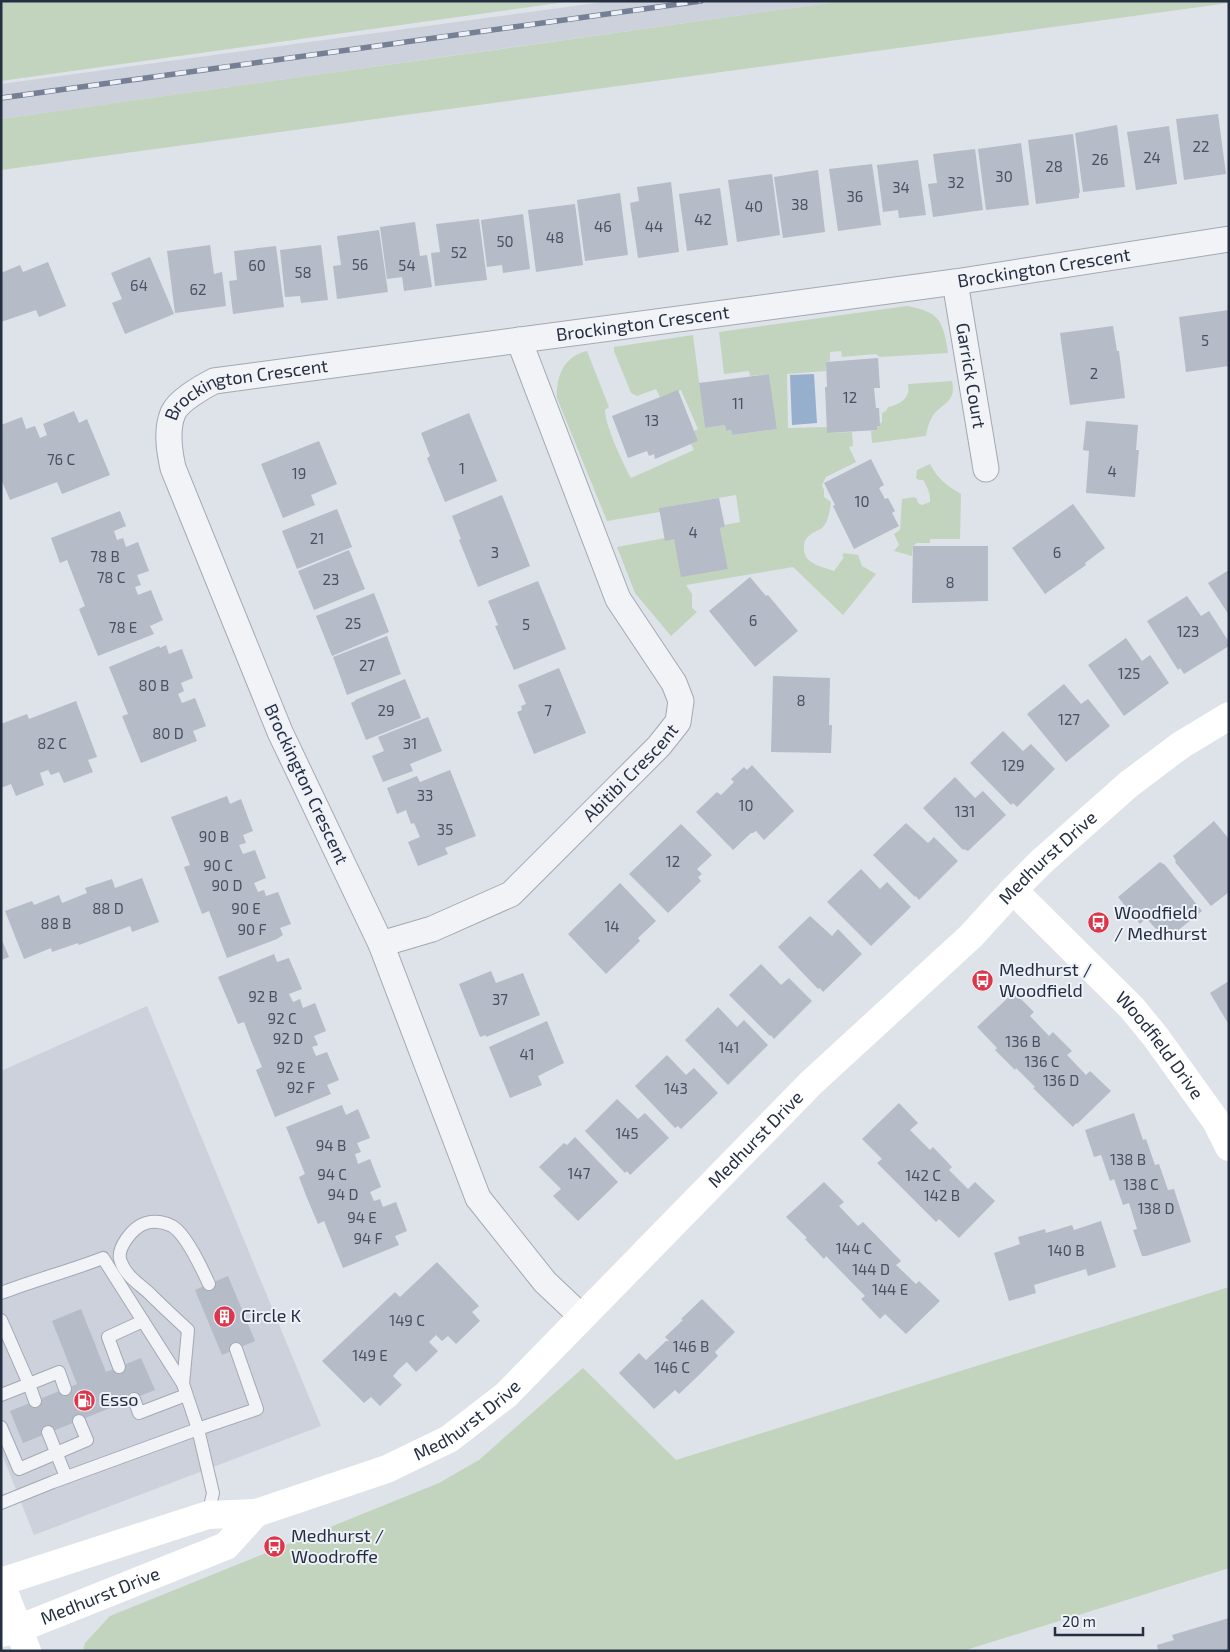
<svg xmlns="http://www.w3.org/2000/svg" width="1230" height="1652" font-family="'Exo 2',sans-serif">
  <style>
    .built { fill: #ccd1dc }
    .green { fill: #c3d4be }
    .water { fill: #95afcd }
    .building { fill: #b5bbc7 }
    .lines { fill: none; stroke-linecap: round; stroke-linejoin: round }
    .lane-casing { stroke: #a3a9b4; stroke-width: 14 }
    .street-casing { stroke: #a3a9b4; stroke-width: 27 }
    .lane { stroke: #f1f3f7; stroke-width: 12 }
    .street { stroke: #f1f3f7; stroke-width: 25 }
    .secondary { stroke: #fff; stroke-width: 28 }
    .rail-casing { stroke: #768095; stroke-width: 5.5 }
    .rail { stroke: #eef1f7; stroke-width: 4; stroke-dasharray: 11; stroke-linecap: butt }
    .labels { text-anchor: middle; stroke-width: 4; stroke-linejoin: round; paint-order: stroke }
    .number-label { font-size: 15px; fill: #495263 }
    .street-label { font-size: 18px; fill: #252f42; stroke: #eef1f7 }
    .poi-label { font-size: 18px; fill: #252f42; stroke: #eef1f7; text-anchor: start }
  </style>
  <rect width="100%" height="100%" fill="#dee2e9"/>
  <!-- built -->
  <g class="built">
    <path d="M610 1H842L1 119V84Z"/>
    <path d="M147 1006 321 1426 34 1535 1 1452V1071Z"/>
  </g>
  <!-- green -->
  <g class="green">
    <path d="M1 1H573L1 81Z"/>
    <path d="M843 1H1229V3L1 170V119Z"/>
    <path d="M907 306C940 312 943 321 948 353L880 357 876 354 842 357 841 351 830 352V361L826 362V371L787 374 788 428 827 427 828 433 852 432 853 446 849 447 856 462 826 477 822 485 824 490V497L831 502C830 510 828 523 822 528 818 531 812 532 809 536 805 539 804 542 804 546 802 564 821 566 834 571L844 557 842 556 844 553 858 555 862 566 876 574 843 615 793 567 686 585 692 594V608L697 612 671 636 635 593 617 547 665 538 674 539 728 569 720 528 725 527 724 525 740 522 736 495 660 508V512L607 521 557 398C556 376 564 356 587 351L609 407 605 410C605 426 623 463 631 478L694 450 691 444 698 441 694 431 698 429 681 390 660 397 656 389 637 396 631 393 614 351V347L693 335 705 428 725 425 726 431 731 430 732 435 777 429 769 374 750 376 749 371 724 374 719 332Z"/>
    <path d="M952 381C957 403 942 402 932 417 929 422 927 429 926 436L872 443 871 431 877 430V426L882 422V413L886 411 888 407C895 406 906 401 908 393 909 390 908 387 908 384Z"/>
    <path d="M930 464C937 478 947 486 961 494L960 539H930V543H917L913 546 912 556 894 551 899 545 894 534 900 530 902 499 914 497 917 499 918 503 922 505 930 502C931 496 927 485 923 480H919L916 478 917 470Z"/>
    <path d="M1229 1287V1568L963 1651H83L85 1643 110 1616 439 1483 479 1460 583 1368 676 1460Z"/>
  </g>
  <!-- water -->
  <path class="water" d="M814 374 817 423 792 425 790 375Z"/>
  <!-- building -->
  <g class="building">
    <path d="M1218 114 1226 174 1184 180 1176 119Z"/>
    <path d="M1117 125 1125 187 1083 192 1075 133Z"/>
    <path d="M1169 126 1177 184 1136 190 1127 132Z"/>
    <path d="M1073 134 1080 193H1079V198L1036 204 1028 140Z"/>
    <path d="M1021 143 1029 205 986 210 978 149Z"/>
    <path d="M975 149 983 210 933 217 928 184 937 183 933 154Z"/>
    <path d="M918 160 926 215 899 218 898 210 883 212 877 165Z"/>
    <path d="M872 164 881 225 838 231 829 169Z"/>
    <path d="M818 170 825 232 783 238 774 177Z"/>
    <path d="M772 174 780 235 737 242 728 180Z"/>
    <path d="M671 182 679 252 638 258 630 203 639 201 637 187Z"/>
    <path d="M720 188 728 245 687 251 679 194Z"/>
    <path d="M620 193 628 255 585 261 577 200Z"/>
    <path d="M575 204 583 265 536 272 528 210Z"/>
    <path d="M523 214 530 269 503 273 502 265 487 267 481 220Z"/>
    <path d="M479 219 487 280 435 286 431 253 440 252 436 224Z"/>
    <path d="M415 222 420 256 427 255 432 287 404 291 402 277 387 279 380 227Z"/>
    <path d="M379 230 388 292 337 299 333 266 341 265 337 236Z"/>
    <path d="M210 245 214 274 222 272 226 306 175 313 167 251Z"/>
    <path d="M321 245 328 300 301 303 300 296 285 297 280 250Z"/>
    <path d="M276 246 284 307 233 314 229 281 237 280 234 251Z"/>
    <path d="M150 257 174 314 125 334 112 303 122 299 111 273Z"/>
    <path d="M48 262 66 306 39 317 36 310 1 322V273L20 265 23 272Z"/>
    <path d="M1229 310V366L1186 372 1179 317Z"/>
    <path d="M1113 326 1117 351H1119L1125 398 1070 405 1060 333Z"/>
    <path d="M878 358 880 388H874L876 408H879L880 426H877V430L827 433 825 387H827L826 362Z"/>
    <path d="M769 374 777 429 732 435 731 430 726 431 725 425 705 428 699 383Z"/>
    <path d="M678 390 698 441 655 459 654 454 649 456 647 451 628 458 612 416Z"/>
    <path d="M74 411 79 423 87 419 110 475 62 494 57 482 10 500 1 479V425L22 417 26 429 35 426 40 438 47 435 43 424Z"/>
    <path d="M469 413 497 481 445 502 427 458 430 456 421 433Z"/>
    <path d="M1086 421 1138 425 1136 450H1139L1135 497 1086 493 1089 451 1083 450Z"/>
    <path d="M319 441 337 484 311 495 315 505 283 518 261 464Z"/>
    <path d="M871 459 884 485 879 488 885 499 888 498 895 511 892 513 899 526 854 549 833 506 835 505 824 483Z"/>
    <path d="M502 495 530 566 478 587 459 540 461 539 452 516Z"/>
    <path d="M719 498 725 527 720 528 728 569 681 577 674 539 665 541 659 508Z"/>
    <path d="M1073 504 1105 548 1085 563 1086 565 1045 594 1012 548Z"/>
    <path d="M337 509 352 547 297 569 282 531Z"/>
    <path d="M120 511 126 526 114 531 117 540 123 538 126 547 138 542 149 571 137 575 141 585 135 587 138 595 151 590 163 620 150 626 154 634 98 656 79 609 85 606 67 560 60 563 51 538Z"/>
    <path d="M913 546H988V601L912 603Z"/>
    <path d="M349 550 365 589 314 610 298 571Z"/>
    <path d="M1229 570V615L1208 583Z"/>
    <path d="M750 577 766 596 768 595 798 631 755 667 709 611Z"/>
    <path d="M538 581 566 649 514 670 495 626 498 625 488 601Z"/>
    <path d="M374 593 389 632 332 656 316 616Z"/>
    <path d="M1187 596 1201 616 1209 611 1229 642V646L1184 674 1180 668 1178 670 1147 621Z"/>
    <path d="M387 636 401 674 347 695 333 657Z"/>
    <path d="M1126 638 1142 661 1150 655 1169 683 1124 716 1088 665Z"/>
    <path d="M166 645 169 654 182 649 193 678 181 683 184 691 178 694 182 703 195 698 206 726 193 731 197 741 141 763 122 716 128 714 109 667 159 646 160 648Z"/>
    <path d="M559 668 586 733 534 754 517 712 522 710 521 706 526 704 518 685Z"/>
    <path d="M773 676 830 678 829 725H832L831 753 771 752Z"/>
    <path d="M405 679 421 718 366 740 351 703 355 701V700Z"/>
    <path d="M1064 684 1081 704 1088 699 1110 726 1066 762 1027 714Z"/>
    <path d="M76 701 97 757 88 760 93 772 64 783 59 772 51 775 48 770 40 773 44 785 16 796 11 784 1 788V724L27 714 29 719Z"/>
    <path d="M428 717 442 751 410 764 413 771 383 782 372 756 384 751 378 737Z"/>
    <path d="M1003 731 1023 751 1031 744 1055 769 1017 807 1013 803 1011 805 970 763Z"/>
    <path d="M752 765 794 811 764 840 756 831 753 833H751L733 850 696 812 717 792 721 795 734 782 731 779 744 767 747 770Z"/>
    <path d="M450 770 476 836 445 848 448 854 418 866 408 842 420 837 414 823 411 824 406 810 397 814 387 788 417 776 420 782Z"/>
    <path d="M955 777 975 798 983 791 1006 815 968 851 964 849 963 850 923 808Z"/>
    <path d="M227 796 230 804 241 799 253 831 243 835 246 843 239 845 243 854 255 850 266 878 254 883 258 892 264 890 266 896 278 892 291 924 280 928 283 935 277 939 227 958 209 911 202 914 192 888 184 867 190 865 171 817Z"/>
    <path d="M1214 821 1229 839V892L1211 906 1175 862 1176 861 1173 856Z"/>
    <path d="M906 823 928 843 934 837 958 861 919 900 916 896 915 897 873 855Z"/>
    <path d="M681 824 712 855 697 869 702 874 698 877 701 881 668 913 629 874Z"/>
    <path d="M1160 862 1165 865 1202 911 1166 940 1146 918 1140 924 1118 897Z"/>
    <path d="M861 869 880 889 887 882 911 907 871 946 827 902Z"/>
    <path d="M142 878 159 922 132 932 130 926 79 945 78 943 52 952 51 948 24 959 5 911 32 901 34 905 59 895 62 903 87 893 85 888 112 879 115 888Z"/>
    <path d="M620 883 656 921 638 938 640 941 606 974 568 934Z"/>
    <path d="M810 916 832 936 838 929 862 954 823 992 820 988 818 989 778 947Z"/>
    <path d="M1 938 9 957 1 960Z"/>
    <path d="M274 954 277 962 289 958 302 989 289 994 293 1002 300 999 303 1008 315 1003 326 1031 314 1036 318 1045 312 1047 316 1056 327 1052 339 1080 327 1085 331 1094 275 1117 256 1070 262 1067 252 1043 244 1022 238 1024 218 977Z"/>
    <path d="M761 964 781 985 789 978 812 1001 774 1039 771 1035 770 1036 729 995Z"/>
    <path d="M491 971 496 983 523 973 540 1015 486 1037V1035L480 1037 459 984Z"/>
    <path d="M1229 981V1025L1210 993Z"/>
    <path d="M1014 992 1034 1012 1030 1016 1049 1036 1053 1032 1072 1051 1067 1055 1086 1075 1090 1071 1111 1091 1077 1124 1076 1123 1073 1127 1033 1088 1035 1087 1016 1068 1015 1070 995 1050 997 1048 977 1027Z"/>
    <path d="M718 1007 737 1027 744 1020 768 1045 728 1085 685 1040Z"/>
    <path d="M547 1021 564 1063 538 1076 542 1085 510 1098 489 1047Z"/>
    <path d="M667 1055 686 1075 694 1068 718 1093 681 1129 678 1126 675 1128 635 1086Z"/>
    <path d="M617 1099 638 1119 645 1113 669 1138 630 1175 627 1171 625 1173 585 1131Z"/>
    <path d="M899 1103 918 1123 910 1130 930 1150 933 1147 952 1167 949 1170 968 1189 975 1182 995 1201 959 1238 939 1219 936 1222 877 1163 882 1159 862 1139Z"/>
    <path d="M342 1105 346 1115 358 1109 370 1138 357 1143 361 1152 355 1154 358 1164 370 1159 381 1187 370 1192 374 1201 380 1199 383 1207 396 1202 407 1231 395 1236 399 1245 343 1268 324 1221 318 1224 307 1198 299 1177 305 1174 286 1127Z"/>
    <path d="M1134 1113 1143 1140 1146 1139 1155 1165 1159 1164 1168 1190 1174 1189 1191 1242 1146 1256H1142L1133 1230 1137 1229 1129 1203 1123 1205 1114 1179 1110 1181 1101 1155 1094 1157 1085 1130Z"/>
    <path d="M575 1137 618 1182 578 1221 553 1196 561 1189 539 1167 564 1143 567 1145Z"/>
    <path d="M824 1182 844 1202 839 1206 858 1226 863 1222 901 1261 896 1265 916 1284 919 1281 940 1301 906 1334 885 1314 880 1319 861 1299 865 1296 826 1256 824 1259 805 1239 807 1238 786 1217Z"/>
    <path d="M1101 1221 1116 1267 1088 1276 1086 1269 1034 1285 1036 1293 1009 1301 994 1253 1020 1244 1018 1237 1045 1229 1046 1233 1072 1225 1074 1230Z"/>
    <path d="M437 1262 479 1306 472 1312 480 1321 456 1344 448 1336 442 1341 436 1335 429 1342 438 1351 428 1361 416 1372 407 1362 399 1369 393 1376 402 1385 380 1406 371 1397 364 1403 322 1361 395 1292 400 1297Z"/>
    <path d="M228 1276 255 1341 222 1355 195 1290Z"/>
    <path d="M702 1299 735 1332 715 1352 718 1356 699 1375 679 1394 675 1390 654 1409 619 1373 639 1353 646 1360 666 1341H669L665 1337 683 1320 681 1319Z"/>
    <path d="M81 1309 106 1372 141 1358 155 1390 23 1443 10 1411 77 1384 52 1321Z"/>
    <path d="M1229 1618V1651H1158L1157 1645 1174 1640 1172 1635Z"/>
  </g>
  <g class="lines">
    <defs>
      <g id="lane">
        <path d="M1 1293C35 1280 69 1271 103 1258L183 1384 198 1429 257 1409 236 1349"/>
        <path d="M1 1320 29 1384 59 1372 65 1389"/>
        <path d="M119 1367 108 1337 143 1321"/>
        <path d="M183 1384 188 1330C175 1318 162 1306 149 1293 139 1284 126 1276 121 1262 115 1249 133 1227 146 1223 154 1221 164 1222 172 1226 186 1234 202 1269 209 1284"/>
        <path d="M1 1395 29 1384 35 1401"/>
        <path d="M134 1399 139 1413 186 1395"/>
        <path d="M1 1427 19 1469 87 1440 79 1421"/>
        <path d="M48 1432 66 1477"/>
        <path d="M1 1503 53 1482 198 1429 213 1493 208 1515"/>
      </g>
      <g id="street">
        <path id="s1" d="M955 282 986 469"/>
        <path id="s2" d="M381 944 432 929 511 894 659 746 678 722 681 701 674 683 618 599 519 340"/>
        <path id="s3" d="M582 1317 545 1282 478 1198 381 944 280 732 173 468C169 450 166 430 173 413 178 401 202 387 214 381L955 282 1229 239"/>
      </g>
    </defs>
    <!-- lane casing -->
    <use href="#lane" class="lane-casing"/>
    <!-- street casing -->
    <use href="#street" class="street-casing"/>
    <!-- lane -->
    <use href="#lane" class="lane"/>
    <!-- street -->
    <use href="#street" class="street"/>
    <!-- secondary -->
    <g class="secondary">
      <path id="s4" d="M1013 890 1132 1008 1155 1036 1216 1121 1229 1147"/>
      <path id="s5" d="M1 1582 208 1515 256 1513 387 1469 449 1439 506 1395 811 1083 971 936 1013 890 1041 862 1129 784 1181 745 1229 716"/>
      <path d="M1 1584 27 1651"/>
      <path id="s6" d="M1 1633 18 1629 226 1546 256 1513"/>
    </g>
    <defs>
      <path id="rail" d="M1 98 701 1"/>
    </defs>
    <!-- rail casing -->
    <use href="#rail" class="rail-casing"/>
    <!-- rail -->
    <use href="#rail" class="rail"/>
  </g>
  <!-- icons -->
  <defs>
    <symbol id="bus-disc" viewBox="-11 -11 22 22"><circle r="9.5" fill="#dd3549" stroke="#eef1f7"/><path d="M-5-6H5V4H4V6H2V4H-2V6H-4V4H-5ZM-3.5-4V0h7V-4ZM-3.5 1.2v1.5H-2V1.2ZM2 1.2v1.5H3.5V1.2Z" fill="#fff"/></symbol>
    <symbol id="building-disc" viewBox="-11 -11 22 22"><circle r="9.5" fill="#dd3549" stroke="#eef1f7"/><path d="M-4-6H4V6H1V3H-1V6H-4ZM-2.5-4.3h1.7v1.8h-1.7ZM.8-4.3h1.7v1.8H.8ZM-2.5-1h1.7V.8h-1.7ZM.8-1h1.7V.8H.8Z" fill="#fff"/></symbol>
    <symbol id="fuel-disc" viewBox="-11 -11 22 22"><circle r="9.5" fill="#dd3549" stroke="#eef1f7"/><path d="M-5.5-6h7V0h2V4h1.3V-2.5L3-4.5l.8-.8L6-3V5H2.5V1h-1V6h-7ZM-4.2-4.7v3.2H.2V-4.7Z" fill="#fff"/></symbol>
  </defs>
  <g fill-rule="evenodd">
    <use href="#bus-disc" x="1086" y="910" width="25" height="25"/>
    <use href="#bus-disc" x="970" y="968" width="25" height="25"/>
    <use href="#building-disc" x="212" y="1304" width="25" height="25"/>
    <use href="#fuel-disc" x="72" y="1388" width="25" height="25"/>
    <use href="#bus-disc" x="262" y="1534" width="25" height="25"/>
  </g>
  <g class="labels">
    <!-- number labels -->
    <g class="number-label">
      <text x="1201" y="152">22</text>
      <text x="1152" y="163">24</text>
      <text x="1100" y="165">26</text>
      <text x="1054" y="172">28</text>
      <text x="1004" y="182">30</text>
      <text x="956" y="188">32</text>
      <text x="901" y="193">34</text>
      <text x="855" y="202">36</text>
      <text x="800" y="210">38</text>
      <text x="754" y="212">40</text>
      <text x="703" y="225">42</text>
      <text x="603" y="232">46</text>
      <text x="654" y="232">44</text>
      <text x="555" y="243">48</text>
      <text x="505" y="247">50</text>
      <text x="459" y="258">52</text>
      <text x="360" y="270">56</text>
      <text x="257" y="271">60</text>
      <text x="407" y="271">54</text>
      <text x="303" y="278">58</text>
      <text x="139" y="291">64</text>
      <text x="198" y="295">62</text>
      <text x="1205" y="346">5</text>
      <text x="1094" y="379">2</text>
      <text x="850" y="403">12</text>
      <text x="738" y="409">11</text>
      <text x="652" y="426">13</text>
      <text x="61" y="465">76 C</text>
      <text x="462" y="474">1</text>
      <text x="1112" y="477">4</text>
      <text x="299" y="479">19</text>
      <text x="862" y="507">10</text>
      <text x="693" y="538">4</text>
      <text x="317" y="544">21</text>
      <text x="495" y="558">3</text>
      <text x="1057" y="558">6</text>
      <text x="105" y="562">78 B</text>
      <text x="111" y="583">78 C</text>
      <text x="331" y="585">23</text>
      <text x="950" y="588">8</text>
      <text x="753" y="626">6</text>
      <text x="353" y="629">25</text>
      <text x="526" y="630">5</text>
      <text x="123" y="633">78 E</text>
      <text x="1188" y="637">123</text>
      <text x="367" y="671">27</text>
      <text x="1129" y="679">125</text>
      <text x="154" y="691">80 B</text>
      <text x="801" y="706">8</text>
      <text x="386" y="716">29</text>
      <text x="548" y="716">7</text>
      <text x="1069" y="725">127</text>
      <text x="168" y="739">80 D</text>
      <text x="52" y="749">82 C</text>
      <text x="410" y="749">31</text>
      <text x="1013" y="771">129</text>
      <text x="425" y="801">33</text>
      <text x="746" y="811">10</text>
      <text x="965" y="817">131</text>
      <text x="445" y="835">35</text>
      <text x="214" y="842">90 B</text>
      <text x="673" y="867">12</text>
      <text x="218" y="871">90 C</text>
      <text x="227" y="891">90 D</text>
      <text x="108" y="914">88 D</text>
      <text x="246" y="914">90 E</text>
      <text x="56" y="929">88 B</text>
      <text x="612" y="932">14</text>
      <text x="252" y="935">90 F</text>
      <text x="263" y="1002">92 B</text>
      <text x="500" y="1005">37</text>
      <text x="282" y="1024">92 C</text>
      <text x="288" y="1044">92 D</text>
      <text x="1023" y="1047">136 B</text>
      <text x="729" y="1053">141</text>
      <text x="527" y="1060">41</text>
      <text x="1042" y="1067">136 C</text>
      <text x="291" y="1073">92 E</text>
      <text x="1061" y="1086">136 D</text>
      <text x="301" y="1093">92 F</text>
      <text x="676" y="1094">143</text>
      <text x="627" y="1139">145</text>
      <text x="331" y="1151">94 B</text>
      <text x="1128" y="1165">138 B</text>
      <text x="579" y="1179">147</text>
      <text x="332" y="1180">94 C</text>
      <text x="923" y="1181">142 C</text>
      <text x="1141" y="1190">138 C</text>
      <text x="343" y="1200">94 D</text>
      <text x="942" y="1201">142 B</text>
      <text x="1156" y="1214">138 D</text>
      <text x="362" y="1223">94 E</text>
      <text x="368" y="1244">94 F</text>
      <text x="854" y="1254">144 C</text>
      <text x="1066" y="1256">140 B</text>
      <text x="871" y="1275">144 D</text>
      <text x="890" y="1295">144 E</text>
      <text x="407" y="1326">149 C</text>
      <text x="691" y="1352">146 B</text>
      <text x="370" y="1361">149 E</text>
      <text x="672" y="1373">146 C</text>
    </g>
    <!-- street labels -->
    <g class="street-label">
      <text dy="6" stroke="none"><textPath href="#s3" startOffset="1896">Brockington Crescent</textPath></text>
      <text dy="6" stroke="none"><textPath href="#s3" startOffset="1491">Brockington Crescent</textPath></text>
      <text dy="6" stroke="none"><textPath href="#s1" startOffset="95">Garrick Court</textPath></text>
      <text dy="6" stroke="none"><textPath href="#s3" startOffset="1086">Brockington Crescent</textPath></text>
      <text dy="6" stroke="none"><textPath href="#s2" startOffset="310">Abitibi Crescent</textPath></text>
      <text transform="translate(306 784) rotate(65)" y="6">Brockington Crescent</text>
      <text dy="6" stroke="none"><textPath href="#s5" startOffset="1308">Medhurst Drive</textPath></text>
      <text dy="6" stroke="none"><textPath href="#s4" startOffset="214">Woodfield Drive</textPath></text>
      <text dy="6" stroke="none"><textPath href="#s5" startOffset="902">Medhurst Drive</textPath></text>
      <text dy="6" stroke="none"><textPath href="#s5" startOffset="498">Medhurst Drive</textPath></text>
      <text dy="6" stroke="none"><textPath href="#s6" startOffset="106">Medhurst Drive</textPath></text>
    </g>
    <!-- poi labels -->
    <g class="poi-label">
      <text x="1114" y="919">Woodfield<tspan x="1114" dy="21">/ Medhurst</tspan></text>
      <text x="999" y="976">Medhurst /<tspan x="999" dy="21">Woodfield</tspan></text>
      <text x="241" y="1322">Circle K</text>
      <text x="100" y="1406">Esso</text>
      <text x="291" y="1542">Medhurst /<tspan x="291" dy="21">Woodroffe</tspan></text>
    </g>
  </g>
  <!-- border -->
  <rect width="1230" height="1652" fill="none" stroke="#252f42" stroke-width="5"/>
  <!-- scale -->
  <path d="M1055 1627v8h88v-8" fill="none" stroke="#252f42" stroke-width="2.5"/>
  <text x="1062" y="1627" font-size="15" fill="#252f42" stroke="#eef1f7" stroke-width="4" paint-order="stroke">20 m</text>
</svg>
